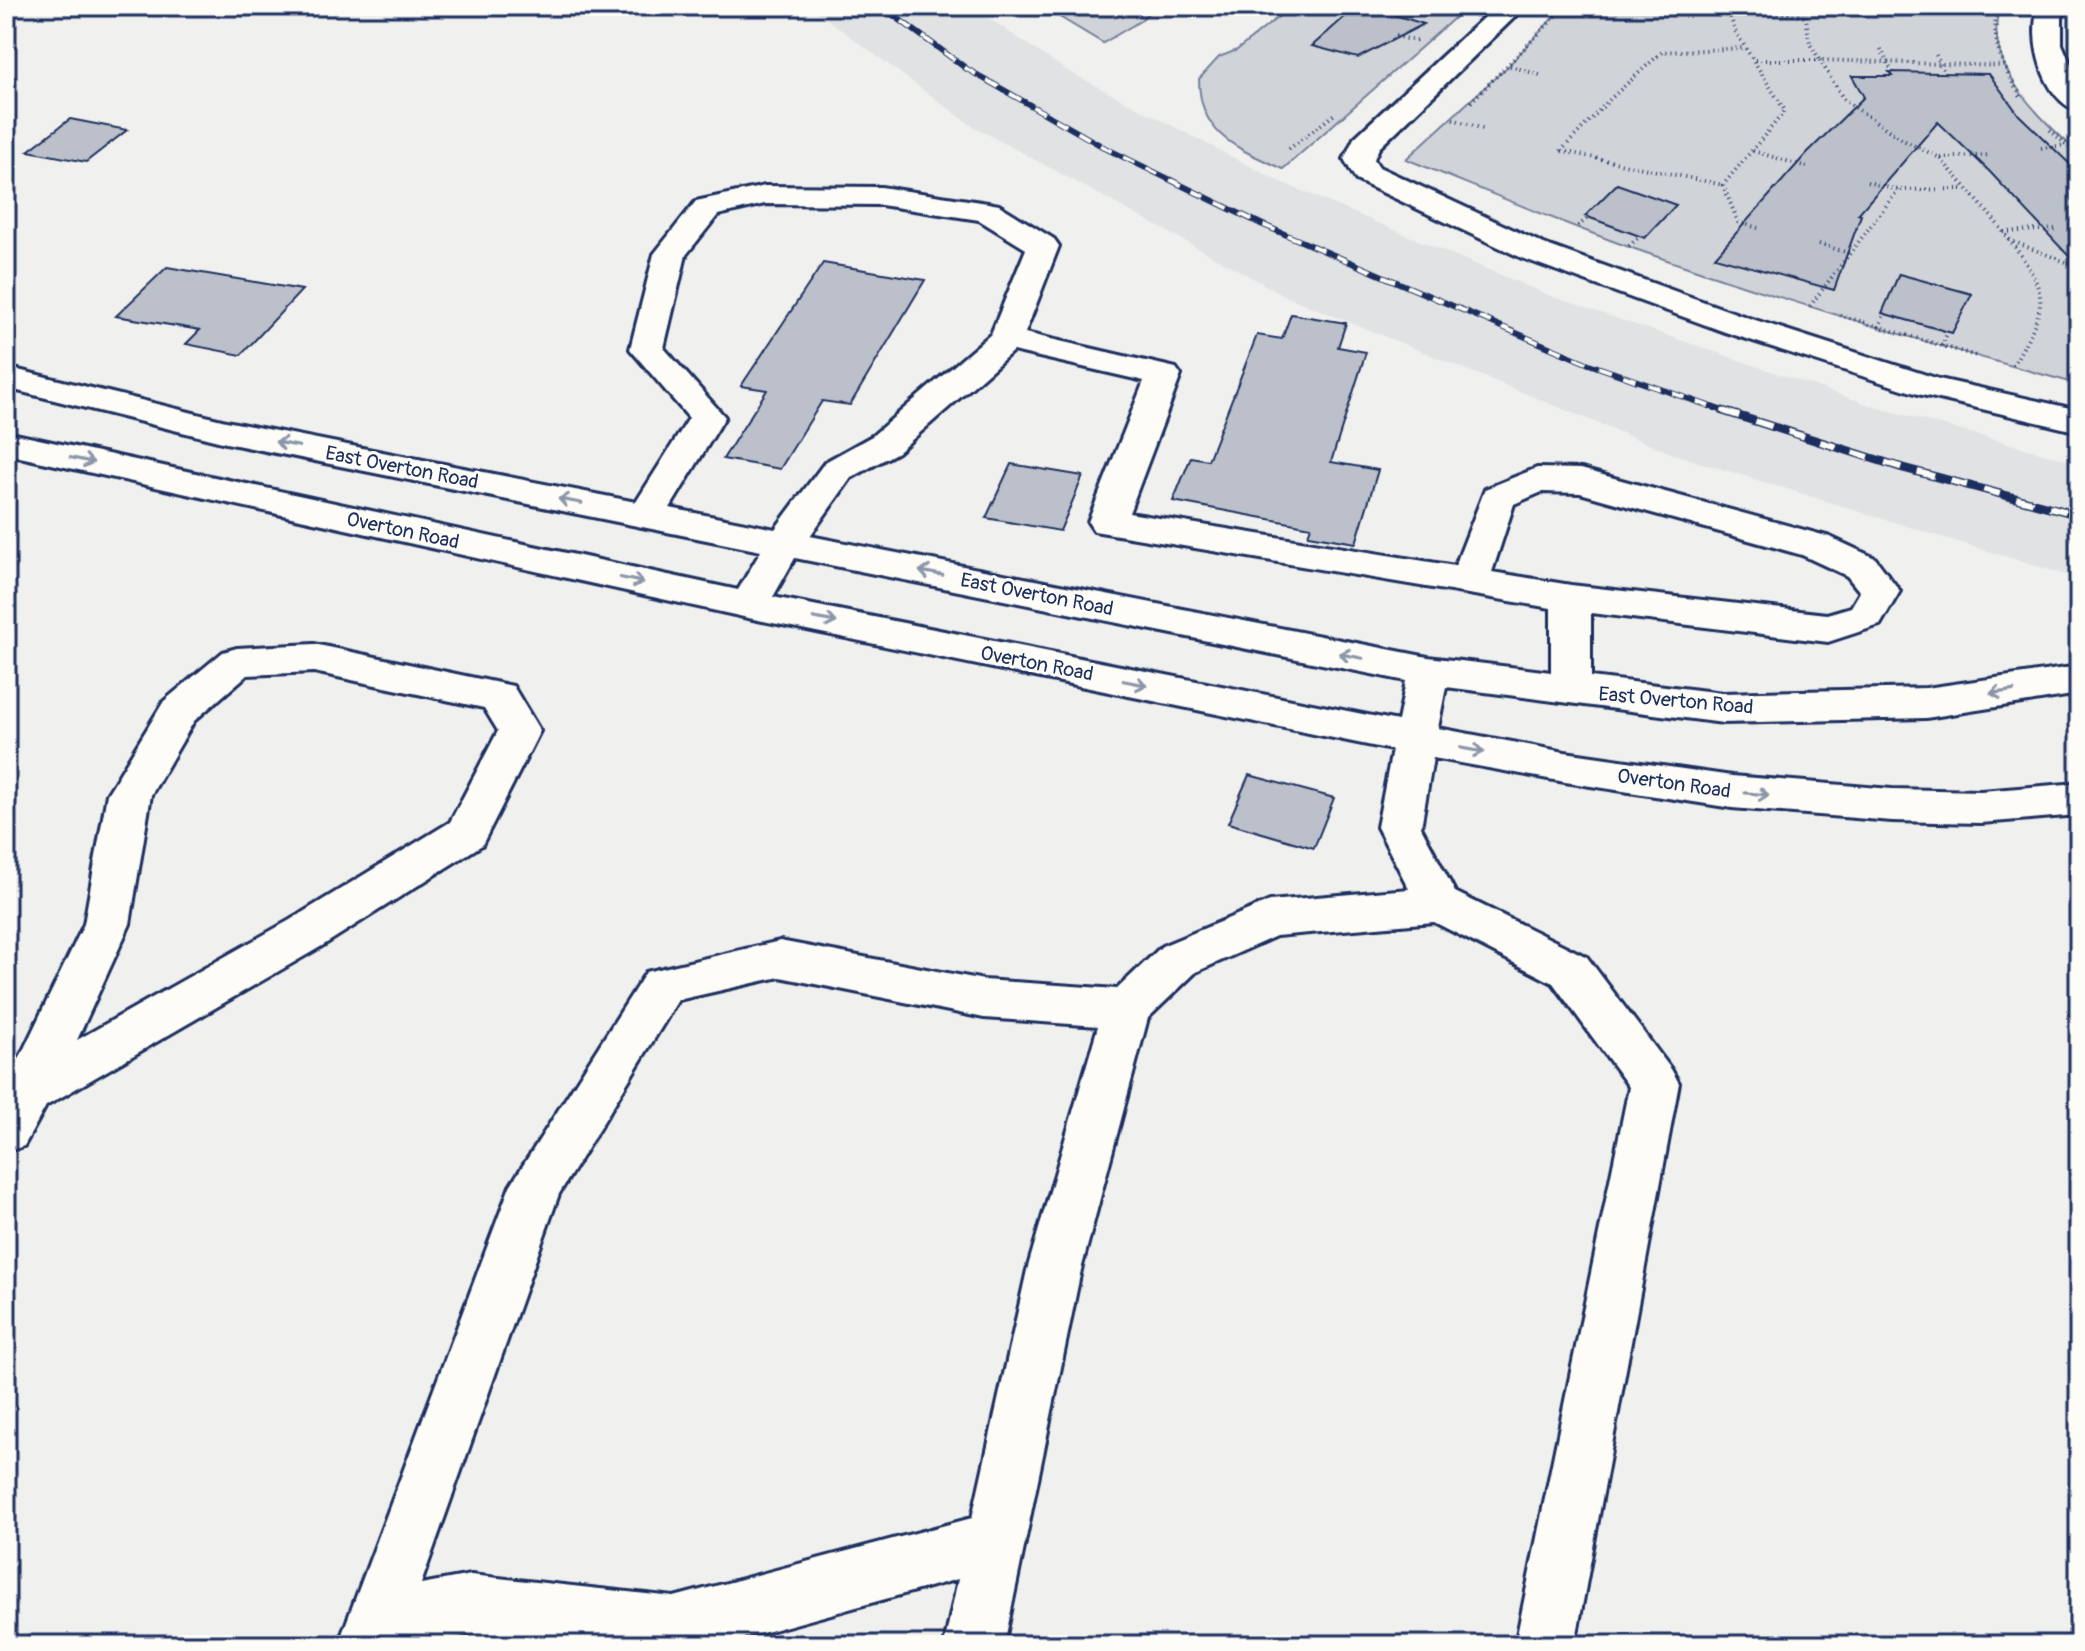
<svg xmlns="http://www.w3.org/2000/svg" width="2085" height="1651" font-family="Pangolin,sans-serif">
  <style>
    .built { fill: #e0e2e3 }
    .green { fill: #d0d3d8; stroke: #76819b; stroke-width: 2 }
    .building { fill: #bbc0ca; stroke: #1b2f5e; stroke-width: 2 }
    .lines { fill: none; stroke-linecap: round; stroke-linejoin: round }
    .minor-casing { stroke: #1b2f5e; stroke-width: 6 }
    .path { stroke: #1b2f5e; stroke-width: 4; stroke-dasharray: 1 4; stroke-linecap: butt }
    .minor { fill: #fdfcf7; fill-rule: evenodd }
    .rail-far1-casing { stroke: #1b2f5e; stroke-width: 6 }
    .rail-casing { stroke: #1b2f5e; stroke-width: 9 }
    .rail-far1 { stroke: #fdfcf7; stroke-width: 4; stroke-dasharray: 13; stroke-linecap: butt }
    .rail { stroke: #fdfcf7; stroke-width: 6; stroke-dasharray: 17; stroke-linecap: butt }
    .oneway { stroke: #8c96aa }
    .labels { text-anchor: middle; stroke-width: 6; stroke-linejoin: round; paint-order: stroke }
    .street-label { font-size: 20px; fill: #1b2f5e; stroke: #fdfcf7 }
  </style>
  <rect width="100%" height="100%" fill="#f0f0ee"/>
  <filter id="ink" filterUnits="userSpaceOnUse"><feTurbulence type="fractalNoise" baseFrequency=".0125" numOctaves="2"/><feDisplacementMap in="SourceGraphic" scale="16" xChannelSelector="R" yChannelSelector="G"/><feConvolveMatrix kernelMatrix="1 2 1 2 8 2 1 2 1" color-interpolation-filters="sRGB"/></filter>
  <g filter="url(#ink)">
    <!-- built -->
    <path class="built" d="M809 6H971L1064 69 1276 180 1548 295 1879 408 2079 463V579L1676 455 1288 297 971 125Z"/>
    <!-- green -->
    <g class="green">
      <path d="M1156 6 1140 21 1103 43 1043 7Z"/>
      <path d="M1292 6H1468L1283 169C1239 149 1199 136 1199 79L1219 57 1237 50Z"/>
      <path d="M1564 6H2000C1981 64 2040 119 2079 153V400L2071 397 2074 383C1925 343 1778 299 1632 248 1556 221 1481 189 1406 159L1508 66Z"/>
    </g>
    <!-- building -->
    <g class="building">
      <path d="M1357 6H1365L1424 24 1358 58 1312 46Z"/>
      <path d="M1889 72 1989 74 2019 115 2076 170 2072 171 2079 178V267L1989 171 1938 122 1858 214 1861 215 1834 290 1715 257 1807 153 1864 97 1852 76H1892Z"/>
      <path d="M70 119 127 130 86 162 28 151Z"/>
      <path d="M1617 184 1676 205 1645 238 1585 216Z"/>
      <path d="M823 263 925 280 850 405 822 401 780 469 723 459 767 390 741 386Z"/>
      <path d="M167 267 302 290 241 355 186 344 200 330 116 316Z"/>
      <path d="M1899 274 1972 294 1952 333 1882 313Z"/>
      <path d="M1291 314 1346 323 1338 347 1366 352 1331 462 1378 470 1356 543 1308 535 1311 527 1173 501 1191 457 1208 460 1257 335 1282 339Z"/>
      <path d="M1011 464 1083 476 1060 531 986 518Z"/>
      <path d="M1249 775 1334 798 1314 848 1228 823Z"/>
    </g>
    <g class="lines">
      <defs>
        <g id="minor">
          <path d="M1496 6H1526L1379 148 1374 159 1379 167 1544 244 1749 318 1939 379 2079 410V432L1918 394 1725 332 1522 258 1356 180 1344 159 1354 138Z"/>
          <path d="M2039 6H2067L2062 18V44L2079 83V111C2043 102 2027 37 2039 6Z"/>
          <path d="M765 186 881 187 988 203 999 205 1054 239 1059 246 1025 333 1176 368 1181 375 1129 513 1455 566 1485 489 1537 468 1581 469 1830 537 1875 558 1900 591 1880 625 1828 642 1591 613V677L1723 693 1926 688 2079 666V694L1926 718 1723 723 1446 687 1438 728 1565 752 1732 776 1892 789 1981 791 2079 783V815L1981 823 1892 821 1732 808 1565 782 1433 758 1421 827 1455 892 1587 957 1671 1069 1679 1083 1575 1645H1515L1629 1087 1553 983 1434 922 1276 936 1196 972 1148 1018 1081 1270 1004 1645H944L958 1579 718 1645H563L471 1635 413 1645H338L510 1186 646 972 780 941 984 980 1117 989 1162 946 1270 901 1409 889 1377 827 1392 750 748 618 6 454V432L738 590 761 551 226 443 6 388V367L226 421 636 502 689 418 630 349 654 254 696 201ZM765 204 881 205 979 220 1026 249 991 334 872 436 825 462 775 529 670 508 725 417 664 348 686 255 718 215ZM1013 351 1144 381 1088 522 1094 531 1551 608V672L1428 657 810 536 851 478 898 452ZM1542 492 1580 493 1802 555 1847 576 1860 592 1851 607 1827 614 1571 585 1492 572 1514 504ZM795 558 1406 681 1398 721 773 597ZM780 977 984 1018 1098 1026 1027 1270 972 1518 674 1597 471 1575 421 1584 559 1194 678 1000Z"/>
          <path d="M314 644 513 686 540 731 482 845 322 946 46 1106 24 1146 6 1152V1086L84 924 107 794 114 783 164 701 223 652 237 648ZM314 672 484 708 498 731 450 822 290 920 77 1040 130 924 151 795 194 721 247 675Z"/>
        </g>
      </defs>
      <!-- minor casing -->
      <use href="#minor" class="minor-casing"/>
      <!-- path -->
      <g class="path">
        <path d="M1573 6 1602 12"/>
        <path d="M1804 6 1810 44 1820 60 2004 66"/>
        <path d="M1989 6 1997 8"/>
        <path d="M1998 6C1989 41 2004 69 2022 99"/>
        <path d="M1396 36 1419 42"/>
        <path d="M1881 49 1892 72"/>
        <path d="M1936 55 1944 72"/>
        <path d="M1755 60H1820L1844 100 1903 140 1940 158 1990 155"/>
        <path d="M1510 66 1540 75"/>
        <path d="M1471 102 1566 6"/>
        <path d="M1453 119 1483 129"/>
        <path d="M2050 130 2079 156"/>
        <path d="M2041 148 2066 145"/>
        <path d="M1289 149 1336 113"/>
        <path d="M1561 151 1608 101 1662 52 1745 48"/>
        <path d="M1562 151 1723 185"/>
        <path d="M1753 151 1807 167"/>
        <path d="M1941 159C1966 189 2035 259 2040 296 2043 318 2022 347 2013 366"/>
        <path d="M1867 182 1898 190 1965 189"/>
        <path d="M1578 226 1589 217"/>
        <path d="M1758 228 1738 222 1723 185 1785 111 1735 31 1728 9 1767 10 1805 17"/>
        <path d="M2004 232 2057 229"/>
        <path d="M2009 240 2079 267"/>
        <path d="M1819 244 1849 253"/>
        <path d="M1629 246 1640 236"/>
        <path d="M1810 306 1898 190"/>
        <path d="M1840 315 1976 356"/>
        <path d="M1879 327 1885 313"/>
        <path d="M1942 346 1948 331"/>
      </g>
      <!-- minor -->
      <use href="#minor" class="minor"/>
      <defs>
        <path id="rail-far1" d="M881 6 967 69 1107 149 1261 224 1589 364 1729 413"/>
        <path id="rail" d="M1723 411 1903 468 2079 515"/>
      </defs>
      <!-- rail-far1 casing -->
      <use href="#rail-far1" class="rail-far1-casing"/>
      <!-- rail casing -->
      <use href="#rail" class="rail-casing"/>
      <!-- rail-far1 -->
      <use href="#rail-far1" class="rail-far1"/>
      <!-- rail -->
      <use href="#rail" class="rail"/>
    </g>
    <!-- one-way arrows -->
    <defs><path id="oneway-shaft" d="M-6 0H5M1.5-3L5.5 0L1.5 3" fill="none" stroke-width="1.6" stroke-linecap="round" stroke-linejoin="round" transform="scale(2)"/></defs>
    <g class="oneway">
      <use href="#oneway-shaft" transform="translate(287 444) rotate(-169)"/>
      <use href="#oneway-shaft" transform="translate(82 460) rotate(12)"/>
      <use href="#oneway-shaft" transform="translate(570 501) rotate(-169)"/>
      <use href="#oneway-shaft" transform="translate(931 573) rotate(-169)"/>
      <use href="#oneway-shaft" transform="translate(632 580) rotate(12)"/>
      <use href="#oneway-shaft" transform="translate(825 620) rotate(11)"/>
      <use href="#oneway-shaft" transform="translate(1351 656) rotate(-169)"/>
      <use href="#oneway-shaft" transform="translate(1135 683) rotate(11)"/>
      <use href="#oneway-shaft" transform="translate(2002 692) rotate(172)"/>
      <use href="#oneway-shaft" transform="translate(1472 750) rotate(10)"/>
      <use href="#oneway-shaft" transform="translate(1757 794) rotate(5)"/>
    </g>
  </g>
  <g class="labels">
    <!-- street labels -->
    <g class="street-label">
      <text transform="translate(402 467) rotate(11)" y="7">East Overton Road</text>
      <text transform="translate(403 530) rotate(12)" y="7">Overton Road</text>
      <text transform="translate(1037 594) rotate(11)" y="7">East Overton Road</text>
      <text transform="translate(1037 663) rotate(11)" y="7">Overton Road</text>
      <text transform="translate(1676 700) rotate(5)" y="7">East Overton Road</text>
      <text transform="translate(1674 783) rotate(8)" y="7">Overton Road</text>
    </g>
  </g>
  <!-- margin -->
  <rect width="2085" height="1651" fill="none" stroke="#fdfcf7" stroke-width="32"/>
  <rect x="16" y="16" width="2053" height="1619" fill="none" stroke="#1b2f5e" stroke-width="3" filter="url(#ink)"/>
</svg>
